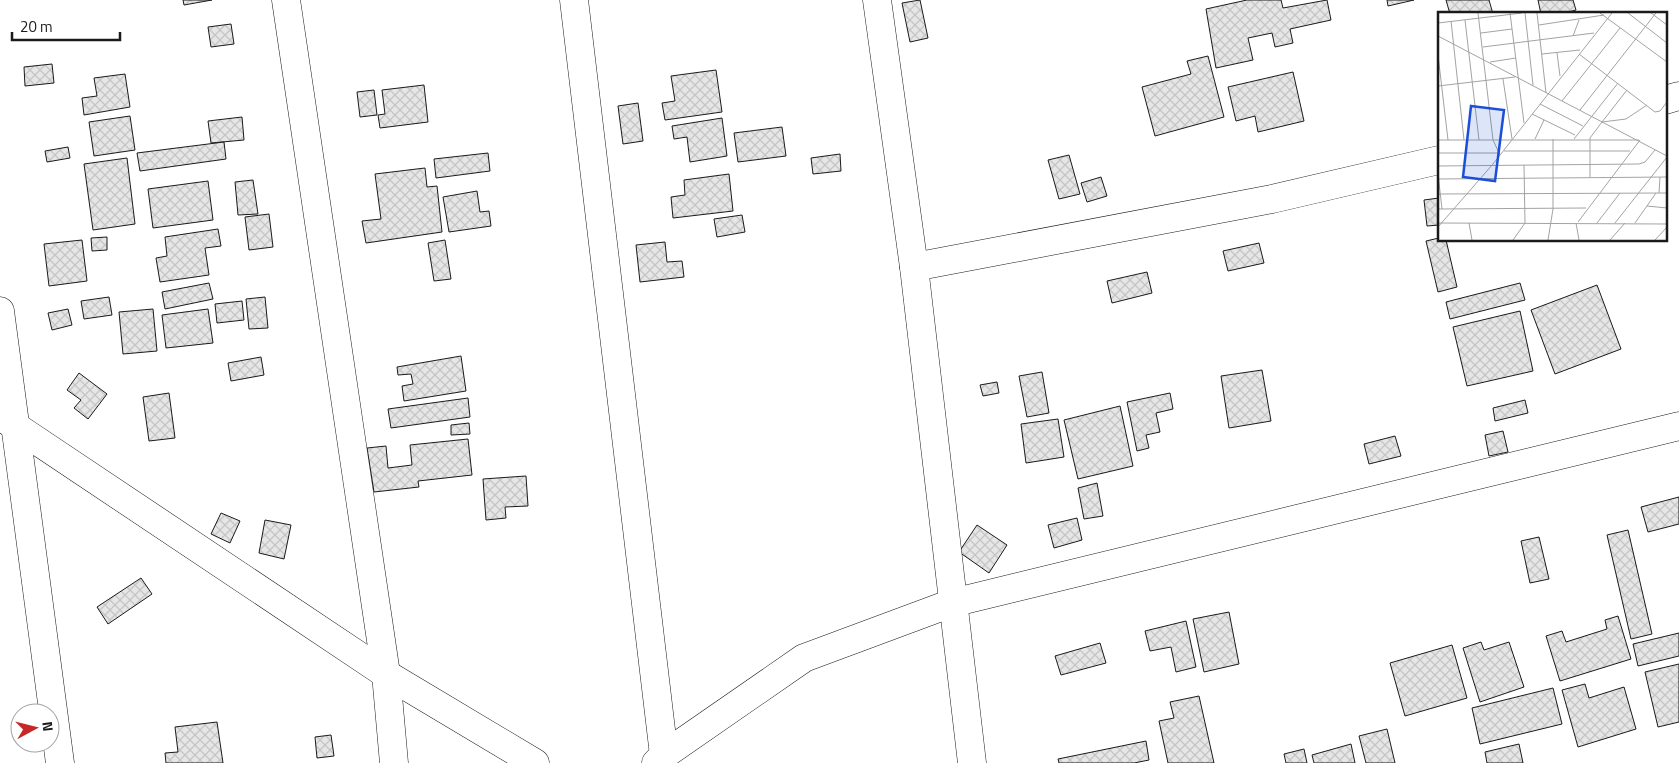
<svg xmlns="http://www.w3.org/2000/svg" width="1679" height="763" font-family="'Titillium Web',sans-serif">
  <style>
    .building { fill: url(#building-cross-hatch); stroke: #1a1a1a }
    .lines { fill: none; stroke-linecap: round; stroke-linejoin: round }
    .street-casing { stroke: #1a1a1a; stroke-width: 29 }
    .street { stroke: #fff; stroke-width: 28 }
    .inset-road { fill: none; stroke: #a3a3a3; stroke-width: 1 }
    .view { fill: #1d4ed8; fill-opacity: 0.15; stroke: #1d4ed8; stroke-width: 2.5 }
    .inset-edge { fill: none; stroke: #1a1a1a; stroke-width: 2.5 }
  </style>
  <defs>
    <pattern id="building-cross-hatch" width="8" height="8" patternUnits="userSpaceOnUse" patternTransform="scale(1.25)"><rect width="8" height="8" fill="#e6e6e6"/><path d="M0 0l8 8M0 8l8-8" fill="none" stroke="#c5c5c5"/></pattern>
  </defs>
  <rect width="100%" height="100%" fill="#fff"/>
  <!-- building -->
  <g class="building">
    <path d="M183 0H212L184 5Z"/>
    <path d="M920 0 928 38 910 42 902 3Z"/>
    <path d="M1247 0H1281L1283 8 1327 0 1331 20 1290 29 1293 43 1275 47 1272 33 1248 38 1253 60 1216 68 1206 9Z"/>
    <path d="M1387 0H1414L1388 6Z"/>
    <path d="M1446 0H1489L1493 14H1450Z"/>
    <path d="M1538 0H1573L1576 10 1561 14H1541Z"/>
    <path d="M231 24 234 44 211 47 208 27Z"/>
    <path d="M1208 56 1224 117 1155 136 1142 87 1191 74 1187 61Z"/>
    <path d="M52 64 54 83 25 86 24 67Z"/>
    <path d="M716 70 722 112 665 120 662 103 675 101 671 76Z"/>
    <path d="M1293 72 1304 121 1258 132 1255 116 1236 121 1228 87Z"/>
    <path d="M125 74 130 107 84 115 82 98 97 96 94 78Z"/>
    <path d="M424 85 428 122 380 128 378 115 385 114 382 90Z"/>
    <path d="M374 90 377 115 360 117 357 92Z"/>
    <path d="M638 103 643 141 623 144 618 106Z"/>
    <path d="M130 116 135 150 94 156 89 122Z"/>
    <path d="M242 117 244 140 211 143 208 121Z"/>
    <path d="M722 118 727 156 690 162 687 137 674 139 672 126Z"/>
    <path d="M782 127 786 156 738 162 734 133Z"/>
    <path d="M224 142 226 159 140 171 137 153Z"/>
    <path d="M68 147 70 158 47 162 45 151Z"/>
    <path d="M488 153 490 171 436 178 434 159Z"/>
    <path d="M840 154 841 171 813 174 811 158Z"/>
    <path d="M1069 155 1080 194 1059 199 1048 160Z"/>
    <path d="M127 158 135 224 93 230 84 164Z"/>
    <path d="M425 168 427 187 437 186 442 232 366 243 362 221 381 219 375 174Z"/>
    <path d="M729 174 733 211 673 218 671 197 685 195 684 180Z"/>
    <path d="M1101 177 1107 196 1087 202 1081 183Z"/>
    <path d="M253 180 258 214 238 215 235 182Z"/>
    <path d="M208 181 213 220 153 228 148 189Z"/>
    <path d="M477 191 480 212 489 211 491 226 449 232 443 197Z"/>
    <path d="M1439 198V225L1427 226 1424 200Z"/>
    <path d="M269 214 273 247 249 250 245 217Z"/>
    <path d="M742 215 745 232 717 237 714 219Z"/>
    <path d="M218 229 221 246 205 248 209 275 160 282 156 258 167 256 165 237Z"/>
    <path d="M107 237V250L92 251 91 238Z"/>
    <path d="M1439 238 1446 240 1457 287 1438 292 1426 241Z"/>
    <path d="M82 240 87 281 49 286 44 244Z"/>
    <path d="M445 240 451 279 434 281 428 243Z"/>
    <path d="M665 242 667 262 682 261 684 277 640 282 636 245Z"/>
    <path d="M1259 243 1264 263 1228 271 1223 251Z"/>
    <path d="M1147 272 1152 293 1112 303 1107 281Z"/>
    <path d="M209 283 213 299 165 309 162 292Z"/>
    <path d="M1520 283 1525 300 1450 319 1446 302Z"/>
    <path d="M1597 285 1621 349 1555 374 1531 310Z"/>
    <path d="M109 297 112 315 84 319 81 301Z"/>
    <path d="M265 297 268 328 249 329 246 299Z"/>
    <path d="M242 301 244 320 217 323 215 304Z"/>
    <path d="M68 309 72 325 52 330 48 313Z"/>
    <path d="M153 309 157 351 123 354 119 312Z"/>
    <path d="M208 309 213 343 166 348 162 315Z"/>
    <path d="M1520 311 1533 371 1467 386 1453 327Z"/>
    <path d="M461 356 466 391 404 401 402 386 413 384 411 374 398 375 397 367Z"/>
    <path d="M261 357 264 375 231 381 228 363Z"/>
    <path d="M1262 370 1271 421 1229 428 1221 376Z"/>
    <path d="M1042 372 1049 413 1027 417 1019 376Z"/>
    <path d="M79 373 107 394 88 419 74 408 81 400 67 390Z"/>
    <path d="M997 382 999 393 983 396 980 385Z"/>
    <path d="M169 393 175 438 149 441 143 397Z"/>
    <path d="M1170 393 1173 409 1156 413 1160 432 1146 435 1149 448 1137 451 1127 402Z"/>
    <path d="M468 398 470 417 391 428 388 409Z"/>
    <path d="M1525 400 1528 413 1495 421 1493 408Z"/>
    <path d="M1120 406 1133 466 1078 479 1064 420Z"/>
    <path d="M1058 419 1064 457 1026 463 1021 424Z"/>
    <path d="M469 423 470 434 451 435V425Z"/>
    <path d="M1503 431 1508 452 1489 456 1485 435Z"/>
    <path d="M1395 436 1401 456 1369 464 1364 444Z"/>
    <path d="M468 439 472 475 418 481 419 487 374 492 367 448 386 446 388 468 412 465 410 445Z"/>
    <path d="M526 476 528 506 505 507 506 518 486 520 483 479Z"/>
    <path d="M1097 483 1103 516 1084 519 1078 488Z"/>
    <path d="M1679 497V524L1648 532 1641 507Z"/>
    <path d="M221 513 240 521 230 543 211 534Z"/>
    <path d="M1077 518 1082 540 1054 548 1048 525Z"/>
    <path d="M265 520 291 525 284 559 259 553Z"/>
    <path d="M977 525 1007 545 989 573 959 552Z"/>
    <path d="M1628 530 1652 634 1631 639 1607 535Z"/>
    <path d="M1539 537 1549 579 1530 583 1521 541Z"/>
    <path d="M141 578 152 594 108 624 97 607Z"/>
    <path d="M1229 612 1239 664 1204 672 1193 619Z"/>
    <path d="M1618 616 1631 659 1560 681 1546 636 1562 631 1566 642 1607 629 1605 620Z"/>
    <path d="M1186 621 1196 667 1176 672 1171 647 1150 651 1145 631Z"/>
    <path d="M1679 633V656L1638 666 1633 644Z"/>
    <path d="M1481 642 1484 650 1509 642 1524 687 1480 702 1463 648Z"/>
    <path d="M1100 643 1106 663 1061 675 1055 656Z"/>
    <path d="M1452 645 1467 698 1405 716 1390 663Z"/>
    <path d="M1679 664V722L1658 727 1645 672Z"/>
    <path d="M1585 684 1589 698 1624 687 1636 729 1578 747 1562 690Z"/>
    <path d="M1553 688 1562 724 1480 744 1472 708Z"/>
    <path d="M1199 696 1214 763H1168L1159 721 1174 718 1170 702Z"/>
    <path d="M217 722 223 763H166L165 753 178 752 175 727Z"/>
    <path d="M1387 729 1395 763H1366L1359 736Z"/>
    <path d="M331 735 334 756 317 758 315 737Z"/>
    <path d="M1146 741 1149 760 1134 763H1059L1058 759Z"/>
    <path d="M1351 744 1355 763H1314L1312 755Z"/>
    <path d="M1519 744 1523 763H1487L1485 752Z"/>
    <path d="M1304 749 1307 763H1286L1284 754Z"/>
  </g>
  <g class="lines">
    <defs>
      <g id="street">
        <path d="M286 0 386 674 394 763"/>
        <path d="M574 0 664 755"/>
        <path d="M877 0 914 267 972 763"/>
        <path d="M1665 100 1679 96"/>
        <path d="M914 267 1272 199 1439 160"/>
        <path d="M0 311 60 763"/>
        <path d="M0 416 386 674 535 763"/>
        <path d="M656 763 664 755 804 658 952 603 1679 426"/>
      </g>
    </defs>
    <!-- street casing -->
    <use href="#street" class="street-casing"/>
    <!-- street -->
    <use href="#street" class="street"/>
  </g>
  <!-- overview -->
  <g transform="translate(1438 12)">
    <rect width="229" height="229" fill="#fff"/>
    <path class="inset-road" d="M40 1 55 128 62 143M72 1 86 111M87 1 95 73M99 1 108 81M162 1 229 50M190 1 229 31M213 1 229 13M27 8 41 128M13 9 26 128M0 11 84 1M101 13 166 3M43 21 74 17M0 24 229 144M135 24 141 8M45 35 156 21M119 41 122 64M104 42 142 38M141 42 217 100 222 99 229 90M0 43 10 128M52 50 78 46M65 67 74 127M0 74 77 65M124 89 182 16M102 92 145 114M142 98 218 1M94 102 137 123M164 110 189 78M97 127 106 108M136 127 180 71M0 128H201M66 139H192M0 141H60M0 154 201 152 207 150 217 138M0 162 4 197M152 165V126L164 110 188 107 209 93M0 167 229 165M221 181 222 165M0 182 229 181M209 194 229 196M0 197 148 196M140 210 202 128M0 211 229 212M31 211 34 228M138 211 141 228M159 211 182 181M177 211 229 145M197 211 218 181M0 215 55 152 174 1M75 228 87 211 86 153M110 228 115 197V127M172 228 187 211M217 228 229 215"/>
    <path class="view" d="M33 94 66 98 57 169 25 165Z"/>
    <rect width="229" height="229" class="inset-edge"/>
  </g>
  <!-- north arrow -->
  <g transform="translate(35 728) rotate(83)"><circle r="24" fill="#ffffff" stroke="#a3a3a3"/>
  <path d="M0-4L9 19L0 12L-9 19Z" fill="#c62828"/>
  <text y="-8" font-size="14" font-weight="bold" text-anchor="middle" fill="#1a1a1a">N</text>
  </g>
  <!-- scale -->
  <path d="M12 32v8h108v-8" fill="none" stroke="#1a1a1a" stroke-width="2.5"/>
  <text x="20" y="32" font-size="15" fill="#1a1a1a" stroke="#ffffff" stroke-width="4" paint-order="stroke">20 m</text>
</svg>
